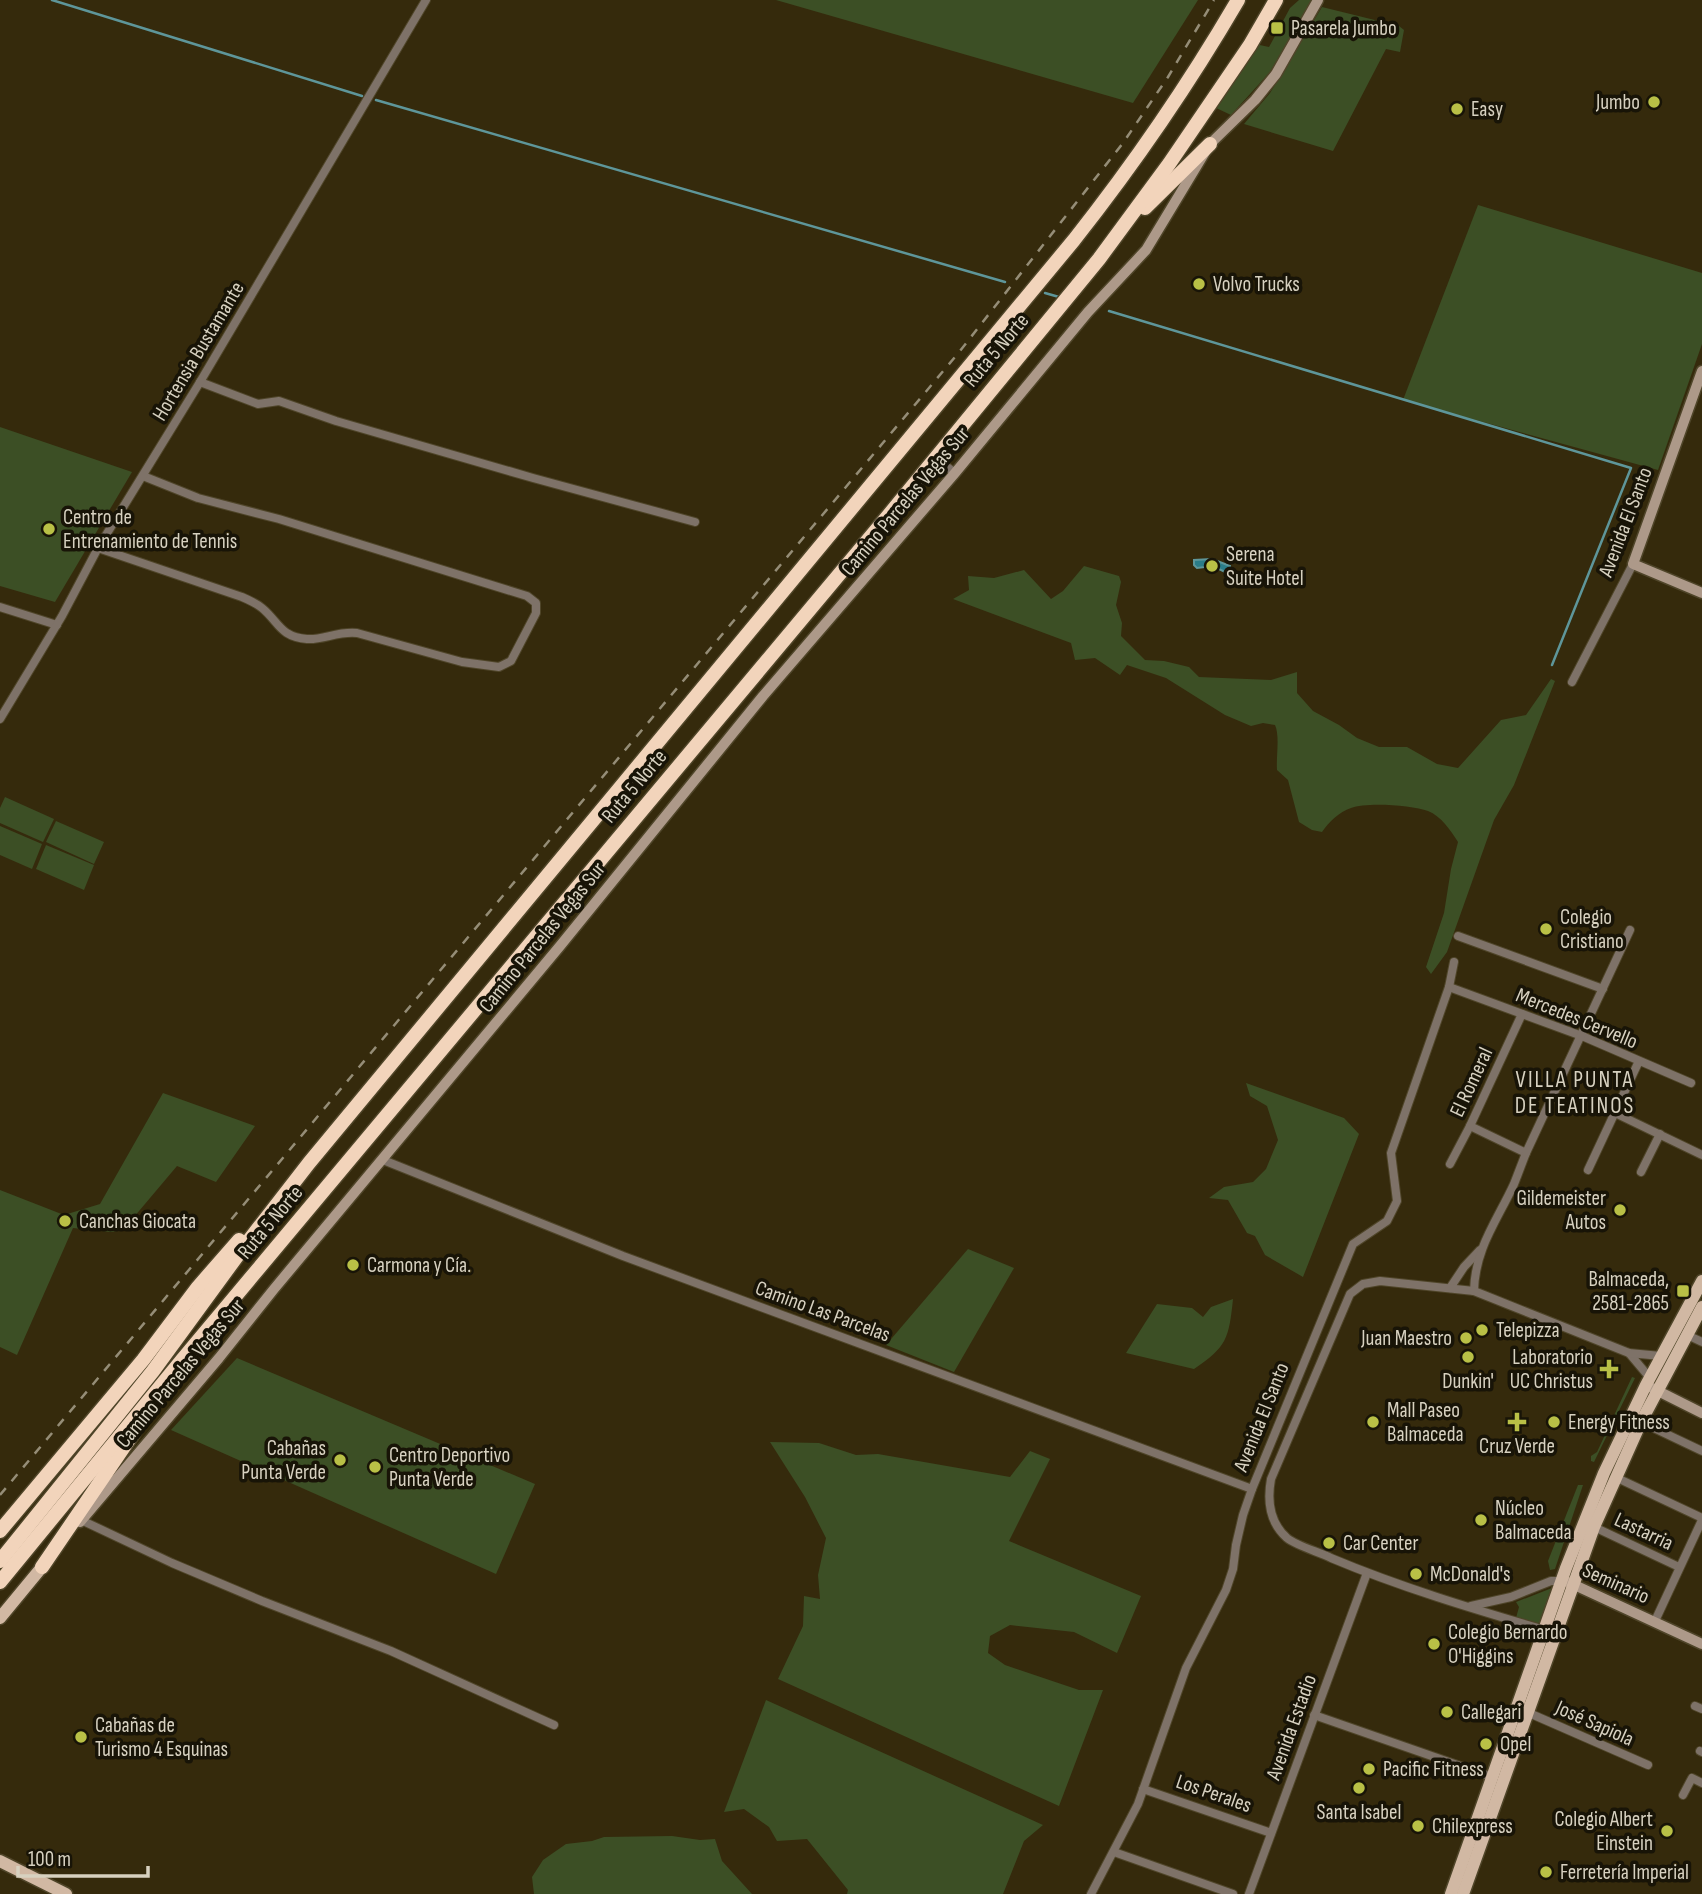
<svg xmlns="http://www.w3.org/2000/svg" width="1702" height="1894" font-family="'Sofia Sans Condensed',sans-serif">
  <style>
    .green { fill: #3c4f25 }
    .water { fill: #2a7d89; stroke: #5e969a; stroke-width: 2 }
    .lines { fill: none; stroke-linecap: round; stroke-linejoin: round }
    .stream { stroke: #5e969a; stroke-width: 2.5 }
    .street-casing { stroke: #4f4529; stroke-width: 10 }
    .secondary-casing { stroke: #4f4529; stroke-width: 13 }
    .primary-casing { stroke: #4f4529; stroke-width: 15 }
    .highway-casing { stroke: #4f4529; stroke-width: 17 }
    .street { stroke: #7e7268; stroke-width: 8 }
    .secondary { stroke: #ad9989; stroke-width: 10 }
    .primary { stroke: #d1b8a3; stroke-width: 12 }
    .highway { stroke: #f2d4bb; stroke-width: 14 }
    .rail { stroke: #958d77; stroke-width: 2.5; stroke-dasharray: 9 9; stroke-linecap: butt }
    .poi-dot { fill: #b9c046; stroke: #181407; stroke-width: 2.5 }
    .labels { text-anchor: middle; stroke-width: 7; stroke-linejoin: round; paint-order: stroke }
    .poi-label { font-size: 21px; fill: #d7d1c0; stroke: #181407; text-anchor: start }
    .street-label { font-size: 21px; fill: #d7d1c0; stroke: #181407 }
    .neighbourhood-label { font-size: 23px; letter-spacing: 2px; fill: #d7d1c0; stroke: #181407 }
  </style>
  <rect width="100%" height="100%" fill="#352a0c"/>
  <!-- green -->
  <g class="green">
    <path d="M776 0H1198L1133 103Z"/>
    <path d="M1299 0H1312L1270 72 1231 115 1214 107 1255 44 1269 47 1290 8Z"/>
    <path d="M1322 7 1399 26 1404 30 1400 52 1386 49 1333 151 1244 124 1270 93Z"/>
    <path d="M1478 205 1702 273V344L1658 470 1403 400Z"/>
    <path d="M0 427 132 472 55 602 0 586Z"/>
    <path d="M1084 566 1119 576 1121 582 1116 605 1122 623 1121 636 1145 660 1164 661 1189 667 1199 677 1271 680 1297 672V693L1313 711 1339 725 1357 738 1379 747H1407L1437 764 1458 768 1501 720 1526 715 1551 679 1555 681 1514 785 1494 820 1447 952 1431 974 1426 967 1444 913 1451 869 1458 842C1451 831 1441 816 1428 811 1412 805 1366 802 1351 808 1339 812 1329 822 1322 832L1312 830 1299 822 1288 780 1277 770C1276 756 1280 736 1275 725L1263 723 1251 726 1225 715 1166 678 1127 665 1120 675 1095 658 1075 660 1071 643 953 599 969 590 968 576 994 578 1024 570 1051 599 1063 591Z"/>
    <path d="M5 797 54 819 43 842 0 823V808Z"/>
    <path d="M56 821 104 842 94 864 46 842Z"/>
    <path d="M0 826 42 844 32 869 0 855Z"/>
    <path d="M46 845 94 865 84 890 36 869Z"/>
    <path d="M1246 1083 1344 1118 1359 1134 1303 1277 1265 1255 1255 1236 1247 1233 1228 1200 1209 1198 1224 1187 1253 1182 1266 1169 1278 1140 1267 1106 1250 1096Z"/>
    <path d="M163 1093 255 1126 216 1182 177 1166 123 1230 111 1232 73 1228 17 1355 0 1347V1190L64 1215 100 1204Z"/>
    <path d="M968 1249 1014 1268 954 1372 886 1345Z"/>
    <path d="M1233 1299C1229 1338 1227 1347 1194 1369L1126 1353 1157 1304 1192 1308 1203 1317 1211 1307Z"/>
    <path d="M237 1358 535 1484 496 1574 171 1430Z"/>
    <path d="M1632 1377 1635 1378 1594 1462 1591 1461V1456L1597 1452Z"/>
    <path d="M770 1442 819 1443 856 1455 878 1454 1010 1477 1030 1451 1050 1459 1009 1541 1141 1596 1117 1653 1074 1632 1010 1625 990 1636 988 1653 1005 1665 1079 1690H1103L1059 1806 778 1679 803 1626 804 1596 820 1599 818 1575 826 1538 805 1497Z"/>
    <path d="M1578 1485H1583L1555 1569 1550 1570 1548 1561Z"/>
    <path d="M1552 1588 1541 1625 1516 1618 1519 1607 1516 1602Z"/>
    <path d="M766 1700 1043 1825 1024 1841 1003 1894H847L848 1890 807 1839 777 1841 769 1827 744 1809 724 1812Z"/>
    <path d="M672 1836 700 1840 715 1839 722 1861 752 1894H534L532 1877 543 1860 566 1844 592 1841 604 1837Z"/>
  </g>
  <!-- water -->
  <path class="water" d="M1212 559 1230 566V569L1227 573 1213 566 1197 568 1194 565V560Z"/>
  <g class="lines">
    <!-- stream -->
    <g class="stream">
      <path d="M52 0 362 96"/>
      <path d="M376 100 1005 282"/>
      <path d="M1045 293 1059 297"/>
      <path d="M1109 311 1631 468 1552 665"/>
    </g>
    <defs>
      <g id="street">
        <path d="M200 382 258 404 279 401 336 421 533 478 695 522"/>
        <path d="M934 457 955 473"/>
        <path d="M98 548 242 597C249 600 256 603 262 608 279 622 280 637 307 639 324 640 337 631 357 633L462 662 499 667 511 661 536 613V603L527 596 279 519 198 498 143 476"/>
        <path d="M0 607 57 625"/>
        <path d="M1572 682 1633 564"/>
        <path d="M0 719 62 616 98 548 200 382 426 0"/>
        <path d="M1458 936 1603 989"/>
        <path d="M1449 987 1582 1036 1691 1083"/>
        <path d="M1615 1113 1702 1155"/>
        <path d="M1470 1126 1526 1153"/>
        <path d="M383 1160 623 1256 1252 1489"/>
        <path d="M1450 1164 1470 1126 1522 1014"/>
        <path d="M1588 1170 1639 1061"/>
        <path d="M1641 1172 1660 1134"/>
        <path d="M1450 1288 1464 1267 1480 1250"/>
        <path d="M1474 1291C1475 1248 1497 1221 1514 1184 1518 1174 1522 1163 1526 1153L1630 930"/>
        <path d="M1687 1335 1702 1342"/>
        <path d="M1629 1353 1650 1378"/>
        <path d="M1641 1422 1702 1451"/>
        <path d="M1615 1477 1702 1518"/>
        <path d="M81 1520 172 1563 262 1601 391 1651 554 1725"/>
        <path d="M1594 1527 1679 1567"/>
        <path d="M1471 1606 1511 1597 1551 1581H1562"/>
        <path d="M1655 1621 1702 1520"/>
        <path d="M1545 1630C1473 1609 1400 1587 1331 1558 1319 1552 1297 1546 1287 1538 1270 1523 1267 1501 1271 1479L1350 1294 1363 1284 1380 1281 1474 1291 1629 1353 1661 1356"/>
        <path d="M1695 1706 1702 1709"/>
        <path d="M1529 1713 1648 1765"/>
        <path d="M1314 1715 1492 1777"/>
        <path d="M1700 1751 1702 1752"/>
        <path d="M1143 1789 1271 1833"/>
        <path d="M1683 1795 1692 1778 1702 1783"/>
        <path d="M1114 1852 1233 1894"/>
        <path d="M1091 1894 1138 1804 1186 1668 1226 1590 1233 1569 1236 1545 1243 1515 1252 1489 1353 1244 1387 1221 1397 1201 1391 1153 1449 987 1454 962"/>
        <path d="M1249 1894 1367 1573"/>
      </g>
      <g id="secondary">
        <path d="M1702 371 1633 564 1702 593"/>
        <path d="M1652 1388 1702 1413"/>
        <path d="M80 1522 219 1358 274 1289 560 946 763 696 955 473 1088 312 1146 250 1210 144 1255 100 1276 74 1318 0"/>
        <path d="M1568 1582 1702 1644"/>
      </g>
      <g id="primary">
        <path d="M0 1618 42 1567"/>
        <path d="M0 1861 66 1894"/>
        <path d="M1451 1894 1566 1568 1604 1473 1646 1385 1702 1281"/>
        <path d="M1463 1894 1594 1527 1641 1422 1702 1307"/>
      </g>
      <g id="highway">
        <path d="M1145 208 1210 144"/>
        <path d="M0 1531 143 1360 198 1287 239 1240"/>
        <path d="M0 1561 153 1371 243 1248 309 1163 1074 240C1134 164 1189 84 1238 0"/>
        <path d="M42 1567 134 1432"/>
        <path d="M0 1582 182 1360 888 516 1099 259 1169 164 1250 45 1276 0"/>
      </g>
    </defs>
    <!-- street casing -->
    <use href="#street" class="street-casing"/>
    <!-- secondary casing -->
    <use href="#secondary" class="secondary-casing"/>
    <!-- primary casing -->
    <use href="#primary" class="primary-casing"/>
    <!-- highway casing -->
    <use href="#highway" class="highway-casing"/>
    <!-- street -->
    <use href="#street" class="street"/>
    <!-- secondary -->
    <use href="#secondary" class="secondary"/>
    <!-- primary -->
    <use href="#primary" class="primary"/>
    <!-- highway -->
    <use href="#highway" class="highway"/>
    <!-- rail -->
    <path class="rail" d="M0 1495 960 351 1123 143 1168 77 1214 0"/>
  </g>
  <!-- markers -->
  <g class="poi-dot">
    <rect x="1270" y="21" width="14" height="14" rx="3.5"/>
    <circle cx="1654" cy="102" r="7"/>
    <circle cx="1457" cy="109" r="7"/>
    <circle cx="1199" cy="284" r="7"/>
    <circle cx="49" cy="529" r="7"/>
    <circle cx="1212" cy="566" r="7"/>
    <circle cx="1546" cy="929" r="7"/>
    <circle cx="1620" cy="1210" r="7"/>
    <circle cx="65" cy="1221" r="7"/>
    <circle cx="353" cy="1265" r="7"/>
    <rect x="1676" y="1284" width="14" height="14" rx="3.5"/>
    <circle cx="1482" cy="1330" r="7"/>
    <circle cx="1466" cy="1338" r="7"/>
    <circle cx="1468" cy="1357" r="7"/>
    <path d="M1605.5 1358.5h7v7h7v7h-7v7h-7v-7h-7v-7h7z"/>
    <circle cx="1373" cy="1422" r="7"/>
    <path d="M1513.5 1411.5h7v7h7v7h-7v7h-7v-7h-7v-7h7z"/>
    <circle cx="1554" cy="1422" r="7"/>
    <circle cx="340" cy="1460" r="7"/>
    <circle cx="375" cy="1467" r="7"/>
    <circle cx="1481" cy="1520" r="7"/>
    <circle cx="1329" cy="1543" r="7"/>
    <circle cx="1416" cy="1574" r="7"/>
    <circle cx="1434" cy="1644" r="7"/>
    <circle cx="1447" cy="1712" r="7"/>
    <circle cx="81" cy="1737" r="7"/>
    <circle cx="1486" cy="1744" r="7"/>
    <circle cx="1369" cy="1769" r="7"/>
    <circle cx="1359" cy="1788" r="7"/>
    <circle cx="1418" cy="1826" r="7"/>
    <circle cx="1667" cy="1831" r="7"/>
    <circle cx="1546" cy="1872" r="7"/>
  </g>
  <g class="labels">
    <!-- poi labels -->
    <g class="poi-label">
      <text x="1291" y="35">Pasarela Jumbo</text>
      <text x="1640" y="109" text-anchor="end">Jumbo</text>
      <text x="1471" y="116">Easy</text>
      <text x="1213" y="291">Volvo Trucks</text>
      <text x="63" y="524">Centro de<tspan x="63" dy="24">Entrenamiento de Tennis</tspan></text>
      <text x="1226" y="561">Serena<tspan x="1226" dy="24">Suite Hotel</tspan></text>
      <text x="1560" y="924">Colegio<tspan x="1560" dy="24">Cristiano</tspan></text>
      <text x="1606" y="1205" text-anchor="end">Gildemeister<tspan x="1606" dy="24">Autos</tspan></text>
      <text x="79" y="1228">Canchas Giocata</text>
      <text x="367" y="1272">Carmona y Cía.</text>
      <text x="1669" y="1286" text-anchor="end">Balmaceda,<tspan x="1669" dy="24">2581-2865</tspan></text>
      <text x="1496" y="1337">Telepizza</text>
      <text x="1452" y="1345" text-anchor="end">Juan Maestro</text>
      <text x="1593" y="1364" text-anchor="end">Laboratorio<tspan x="1593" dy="24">UC Christus</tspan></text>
      <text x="1468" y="1388" text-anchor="middle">Dunkin'</text>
      <text x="1387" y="1417">Mall Paseo<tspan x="1387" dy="24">Balmaceda</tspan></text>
      <text x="1568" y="1429">Energy Fitness</text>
      <text x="1517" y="1453" text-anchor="middle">Cruz Verde</text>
      <text x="326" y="1455" text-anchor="end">Cabañas<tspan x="326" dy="24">Punta Verde</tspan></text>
      <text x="389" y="1462">Centro Deportivo<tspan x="389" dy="24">Punta Verde</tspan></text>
      <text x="1495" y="1515">Núcleo<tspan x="1495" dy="24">Balmaceda</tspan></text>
      <text x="1343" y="1550">Car Center</text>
      <text x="1430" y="1581">McDonald's</text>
      <text x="1448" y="1639">Colegio Bernardo<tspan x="1448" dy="24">O'Higgins</tspan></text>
      <text x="1461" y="1719">Callegari</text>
      <text x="95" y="1732">Cabañas de<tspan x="95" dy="24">Turismo 4 Esquinas</tspan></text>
      <text x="1500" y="1751">Opel</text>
      <text x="1383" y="1776">Pacific Fitness</text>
      <text x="1359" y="1819" text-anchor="middle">Santa Isabel</text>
      <text x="1653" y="1826" text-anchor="end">Colegio Albert<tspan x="1653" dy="24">Einstein</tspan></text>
      <text x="1432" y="1833">Chilexpress</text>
      <text x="1560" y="1879">Ferretería Imperial</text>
    </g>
    <!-- street labels -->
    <g class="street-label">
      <text transform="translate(996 350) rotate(-50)" y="7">Ruta 5 Norte</text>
      <text transform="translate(198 351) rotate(-59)" y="7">Hortensia Bustamante</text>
      <text transform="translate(905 501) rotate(-50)" y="7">Camino Parcelas Vegas Sur</text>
      <text transform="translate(1625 522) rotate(-69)" y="7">Avenida El Santo</text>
      <text transform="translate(634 786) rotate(-50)" y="7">Ruta 5 Norte</text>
      <text transform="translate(542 937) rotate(-51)" y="7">Camino Parcelas Vegas Sur</text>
      <text transform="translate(1577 1018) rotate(22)" y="7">Mercedes Cervello</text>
      <text transform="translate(1471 1082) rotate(-65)" y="7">El Romeral</text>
      <text transform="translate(270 1222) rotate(-50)" y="7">Ruta 5 Norte</text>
      <text transform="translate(823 1311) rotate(20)" y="7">Camino Las Parcelas</text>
      <text transform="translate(180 1373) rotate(-50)" y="7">Camino Parcelas Vegas Sur</text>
      <text transform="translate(1261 1417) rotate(-68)" y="7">Avenida El Santo</text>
      <text transform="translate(1644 1531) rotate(25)" y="7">Lastarria</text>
      <text transform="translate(1616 1583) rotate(24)" y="7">Seminario</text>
      <text transform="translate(1595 1723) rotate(24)" y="7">José Sapiola</text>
      <text transform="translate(1291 1727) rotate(-70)" y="7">Avenida Estadio</text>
      <text transform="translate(1214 1793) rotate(19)" y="7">Los Perales</text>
    </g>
    <!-- neighbourhood labels -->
    <g class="neighbourhood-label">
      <text x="1575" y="1087">VILLA PUNTA<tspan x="1575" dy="26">DE TEATINOS</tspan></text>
    </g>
  </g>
  <!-- scale -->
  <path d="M18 1866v10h130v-10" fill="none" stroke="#d7d1c0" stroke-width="3.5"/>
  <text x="28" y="1866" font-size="21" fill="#d7d1c0" stroke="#181407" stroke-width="5" paint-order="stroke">100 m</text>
</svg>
